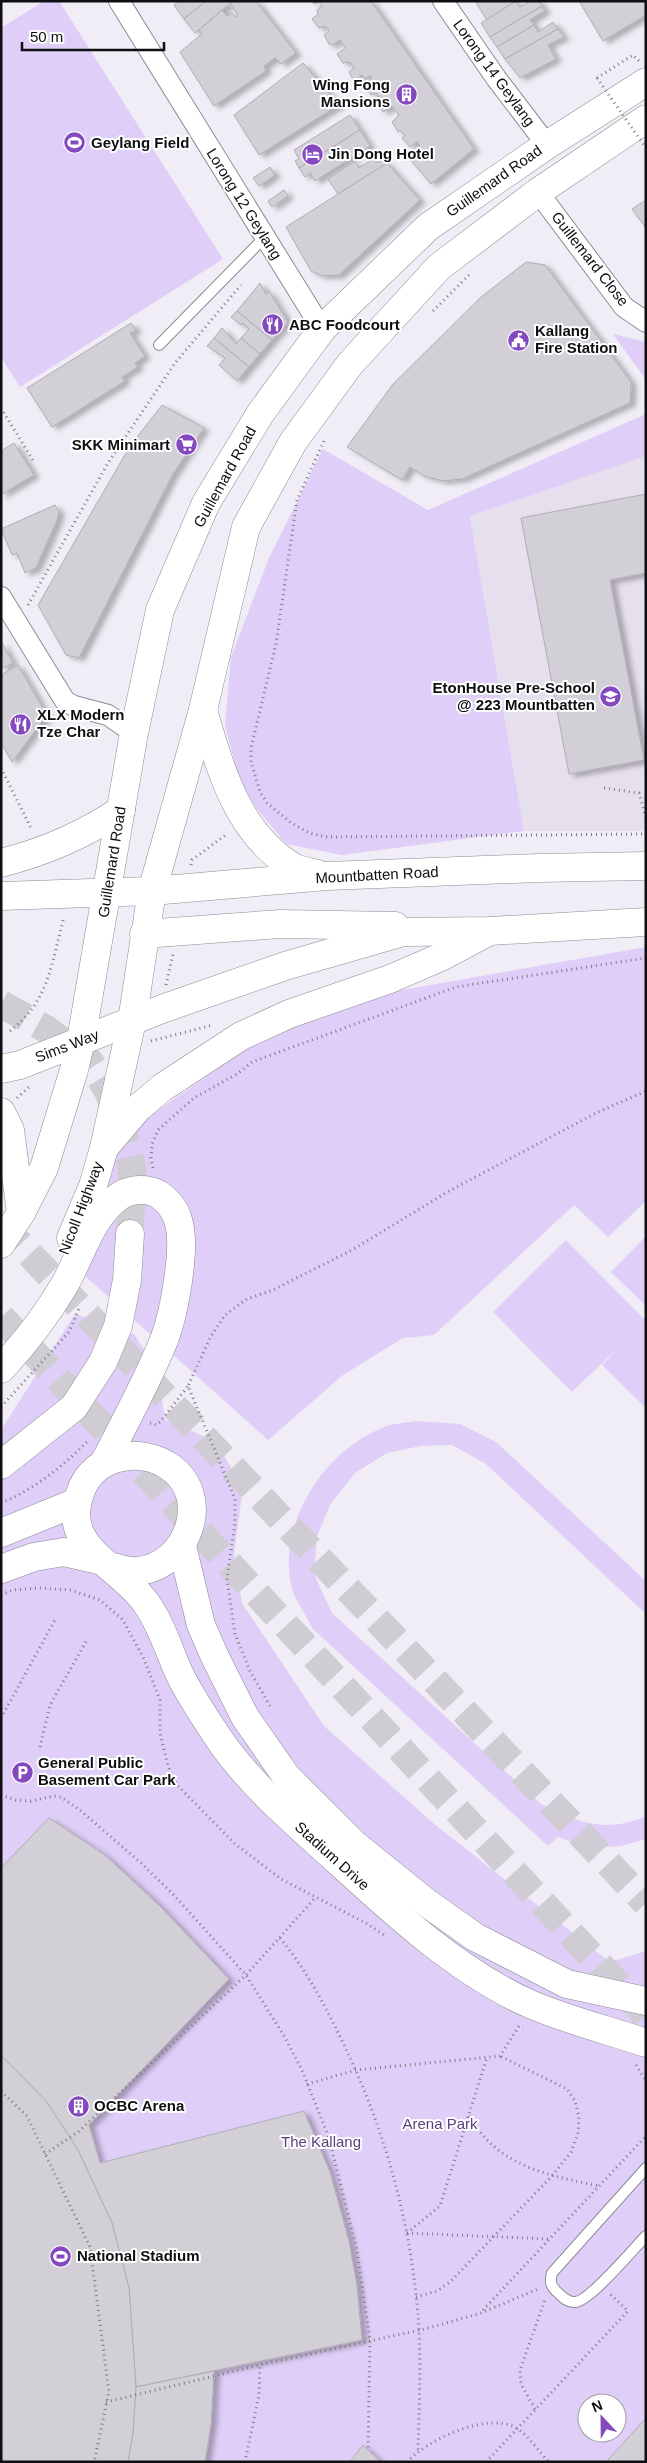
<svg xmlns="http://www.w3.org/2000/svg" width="647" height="2463" font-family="Arial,sans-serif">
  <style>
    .built { fill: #e5dfee }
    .green { fill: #dfcef7; fill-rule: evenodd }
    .building { fill: #d2cfd7; stroke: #b0adb5; filter: url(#shadow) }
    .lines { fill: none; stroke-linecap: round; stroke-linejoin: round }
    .highway-tunnel { stroke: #cfccd4; stroke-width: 28; stroke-dasharray: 28 14; stroke-linecap: butt }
    .lane-casing { stroke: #8d8a92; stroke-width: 12 }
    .street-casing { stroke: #8d8a92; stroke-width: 22 }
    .secondary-casing { stroke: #8d8a92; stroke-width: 29 }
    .primary-casing { stroke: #8d8a92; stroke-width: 29 }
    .highway-casing { stroke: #8d8a92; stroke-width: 29 }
    .path { stroke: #7e7c82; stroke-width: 3; stroke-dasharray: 1 4; stroke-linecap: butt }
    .lane { stroke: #fff; stroke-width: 10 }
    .street { stroke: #fff; stroke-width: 20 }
    .secondary { stroke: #fff; stroke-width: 28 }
    .primary { stroke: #fff; stroke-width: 28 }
    .highway { stroke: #fff; stroke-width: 28 }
    .path-bridge { stroke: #7e7c82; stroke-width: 3; stroke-dasharray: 1 4; stroke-linecap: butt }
    .labels { text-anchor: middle; stroke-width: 4; stroke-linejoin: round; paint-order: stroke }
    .street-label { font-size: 15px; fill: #0f0e11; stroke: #fff }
    .poi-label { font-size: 15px; font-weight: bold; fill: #0f0e11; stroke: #fff; text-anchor: start }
    .park-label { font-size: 15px; fill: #5c3f7d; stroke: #fff }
  </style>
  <defs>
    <filter id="shadow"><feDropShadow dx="5.5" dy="3" stdDeviation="2.5" flood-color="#0004"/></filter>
  </defs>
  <rect width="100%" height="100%" fill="#f1edf6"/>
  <!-- built -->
  <path class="built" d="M646 456V831H524L470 515Z"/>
  <!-- green -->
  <g class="green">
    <path d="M44 1H59L223 259 20 387 1 357V28Z"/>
    <path d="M613 334 646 342V380Z"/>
    <path d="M646 414V456L470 516 524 831 342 855 286 844 241 789 225 725 231 657 269 558 323 449 428 510Z"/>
    <path d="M646 947V1201L608 1237 574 1205 434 1335 403 1338 343 1375 268 1440 65 1258 104 1148 291 1017 385 993Z"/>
    <path d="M646 1236V1306L611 1272Z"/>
    <path d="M566 1240 646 1321V1408L602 1365 623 1343 572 1392 493 1312Z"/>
    <path d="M75 1314 134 1334 158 1372 165 1420 215 1441 243 1487 234 1554 242 1603 324 1726 433 1823 610 1962 646 1951V2462H1V1430ZM587 2403H617V2433H587Z"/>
    <path d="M416 1421 460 1424 496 1442 646 1581V1614L486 1464 452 1445 421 1446 387 1453 355 1473 330 1505 317 1536 314 1574 332 1613 541 1804C577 1822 606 1834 646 1816V1839L621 1846 588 1848 558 1837 548 1846 313 1629C307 1616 294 1599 291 1585 278 1521 325 1451 382 1428 392 1423 406 1423 416 1421Z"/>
  </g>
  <!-- building -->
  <g class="building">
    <path d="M179 1H206L184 19 174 5Z"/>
    <path d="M206 1H233L195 33 184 19Z"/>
    <path d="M233 1H256L296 53 281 64 275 58 264 66 266 71 214 106 180 52 202 34 199 30 222 10 227 16 232 13 236 17 238 16 231 4Z"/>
    <path d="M312 1H371L474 149 431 184 408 157 420 146 417 142 410 147 402 138 405 135 400 130 398 132 392 122 399 115 392 106 383 112 377 102 381 100 376 93 371 95 366 85 372 77 370 76 364 79 362 75 354 81 349 72 354 68 350 62 343 63 337 54 345 48 340 40 332 45 329 44 324 35 329 31 328 29 325 26 319 28 312 19 318 14 317 10 322 6 320 2 314 4Z"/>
    <path d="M475 1H516L487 20Z"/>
    <path d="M516 1 520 7 530 1H539L542 6 490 37 481 23Z"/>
    <path d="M579 1H646V15L603 41Z"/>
    <path d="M542 6 545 11 530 20 534 25 497 47 490 37Z"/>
    <path d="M553 22 558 29 505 59 497 47 534 25 538 32Z"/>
    <path d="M558 29 564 37 548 45 556 59 520 78 505 59Z"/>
    <path d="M303 63 339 105 259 155 234 115Z"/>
    <path d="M350 115 360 130 299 168 295 161 299 159 294 150Z"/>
    <path d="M360 130 370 146 315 181 310 173 305 177 299 168Z"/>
    <path d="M374 158 377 163 383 160 386 164 338 194 328 179 355 161 359 168Z"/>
    <path d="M387 163 420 200 339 275 322 276 311 271 286 227Z"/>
    <path d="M270 167 275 175 259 186 253 178Z"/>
    <path d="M284 190 288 196 272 207 268 201Z"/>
    <path d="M646 200V228L632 209Z"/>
    <path d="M526 262 545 265 631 382 630 403 462 479 443 481 424 476 410 467 402 480 347 447 393 384 481 297Z"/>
    <path d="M260 283 266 294 269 291 288 322 272 340 237 311Z"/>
    <path d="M237 311 272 340 260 354 241 338 249 329 243 323 241 325 231 317Z"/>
    <path d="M131 323 136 330 130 333 145 356 135 363 138 367 122 377 125 381 52 427 27 388Z"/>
    <path d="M222 328 236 344 241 338 260 354 249 367 214 338Z"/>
    <path d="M214 338 249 367 237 381 219 365 225 358 207 346Z"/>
    <path d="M162 405 204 428 173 474 79 658 66 655 38 605 130 446Z"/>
    <path d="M14 443 34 475 1 495V451Z"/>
    <path d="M646 494V573L610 580 644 760 569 774 521 518Z"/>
    <path d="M55 505 59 512 57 520 36 568 25 573 17 553 12 555 1 529Z"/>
    <path d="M2 643 13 663 1 669V644Z"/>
    <path d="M18 665 47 715 12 762 1 743V675Z"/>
    <path d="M49 1818 105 1855 159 1905 229 1979 89 2125 100 2163 304 2111 330 2172 349 2241 357 2286 362 2340 136 2387 129 2288 112 2223 78 2150 46 2101 1 2055V1868Z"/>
    <path d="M1 2055 46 2101 78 2150 112 2223 129 2288 136 2387 133 2434 128 2462H1Z"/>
    <path d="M214 2371 211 2424 205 2462H128L133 2434 136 2387Z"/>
    <path d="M646 2418V2462H606Z"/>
    <path d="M363 2445 368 2450 381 2462H350Z"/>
  </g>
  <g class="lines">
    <!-- highway-tunnel -->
    <g class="highway-tunnel">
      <path d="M1 1004 46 1029 90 1062 108 1091 123 1132 132 1168 130 1234"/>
      <path d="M1 1224 646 1903"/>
      <path d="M1 1317 646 2015"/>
    </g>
    <defs>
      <g id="lane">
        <path d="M159 345 265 237"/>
        <path d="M646 2168 552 2273C550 2281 550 2285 556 2291 562 2296 567 2303 575 2302 589 2302 634 2248 646 2236"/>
      </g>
      <g id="street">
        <path d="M119 1 322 329"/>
        <path d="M443 1 496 78 547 145"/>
        <path d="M538 192 624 307 646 322"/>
        <path d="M1 597 65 701 74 706 108 715 134 733"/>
      </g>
      <g id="secondary">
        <path d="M1 1533 77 1502"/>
        <path d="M182 1546 201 1625 215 1657 245 1717 286 1776 355 1845 427 1903 475 1937 567 1984 646 2001"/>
        <path d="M111 1567C119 1568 130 1572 138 1571 189 1566 214 1494 167 1465 138 1447 96 1456 82 1488 57 1548 118 1563 146 1603 161 1623 169 1651 179 1673 190 1696 205 1718 219 1739 249 1783 292 1820 331 1855 389 1908 457 1972 530 2004 567 2020 608 2030 646 2043"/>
        <path d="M1 1569 34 1557 64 1552 99 1560"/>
      </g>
      <g id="primary">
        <path d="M203 710C220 768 237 833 293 867 300 871 310 872 318 874"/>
        <path d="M1 863C44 852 84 835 121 810"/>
        <path d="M1 896 152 891 327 876 538 868 646 866"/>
        <path d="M144 934 280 924 395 926"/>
        <path d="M132 1021 152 891 203 710 246 527 293 442 350 364 439 267 538 192 646 119"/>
        <path d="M81 1040 134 733 160 610 206 503 260 414 322 329 428 227 547 145 646 82"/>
        <path d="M1 1069 20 1065 162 1009 285 966 403 932 490 931 646 922"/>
      </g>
      <g id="highway">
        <path d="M1 1112 10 1130 21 1213"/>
        <path d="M104 1148 138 1108 163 1087 241 1036 289 1014 390 979 441 957 490 931"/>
        <path d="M71 1238 93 1186 104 1148 132 1021"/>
        <path d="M1 1244 21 1213 44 1168 74 1070 81 1040"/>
        <path d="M1 1369C26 1342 47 1315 65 1284 82 1254 91 1215 121 1195 132 1189 147 1188 158 1194 167 1200 175 1209 178 1220 187 1246 174 1314 164 1340 147 1382 125 1422 104 1463"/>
        <path d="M1 1465 74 1407 103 1362 118 1326 127 1280 130 1234"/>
      </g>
    </defs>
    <!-- lane casing -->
    <use href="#lane" class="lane-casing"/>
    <!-- street casing -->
    <use href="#street" class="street-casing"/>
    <!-- secondary casing -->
    <use href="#secondary" class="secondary-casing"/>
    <!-- primary casing -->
    <use href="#primary" class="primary-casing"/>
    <!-- highway casing -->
    <use href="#highway" class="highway-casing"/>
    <!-- path -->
    <g class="path">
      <path d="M597 78 633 55 640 62"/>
      <path d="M433 311 469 275"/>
      <path d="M1 408 34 462"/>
      <path d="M324 441 297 500 276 644 251 748V762L260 792 267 803 290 822 309 833 327 837 646 834"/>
      <path d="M28 605 108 463 175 363 241 285"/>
      <path d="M1 768 32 830"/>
      <path d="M604 788 639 793 646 818"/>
      <path d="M191 865 192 860 227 834"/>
      <path d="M166 985 173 954"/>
      <path d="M10 1031C49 1002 52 961 64 917"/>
      <path d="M151 1041 213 1025"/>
      <path d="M17 1098 29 1087"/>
      <path d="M153 1168 151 1158 152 1144 158 1130 194 1098 237 1074 252 1062 456 987 646 958"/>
      <path d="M1 1407 69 1332 80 1306"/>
      <path d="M150 1423 156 1425 160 1422 188 1386"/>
      <path d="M1 1503C35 1489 63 1466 89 1440"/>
      <path d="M1 1595 13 1590 39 1588 71 1590 100 1600 123 1620 144 1659 160 1700V1733L168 1766 177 1785 234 1843 281 1879 364 1922 384 1935"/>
      <path d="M270 1706 250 1671 235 1634 227 1578 235 1523V1499L188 1386 211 1336 225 1315 247 1299 273 1290 352 1250 449 1191 598 1112 646 1091"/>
      <path d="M1 1718 56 1618"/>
      <path d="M40 1747 50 1705 87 1640"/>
      <path d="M1 1795 16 1800 31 1801 54 1796 61 1797 80 1810 141 1863 172 1893 246 1975 284 2036 302 2070 329 2138 357 2251 370 2340 368 2450"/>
      <path d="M280 1938C307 1971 326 2007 344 2045 387 2134 413 2231 419 2329 421 2370 419 2410 418 2450"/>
      <path d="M636 2065 646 2081"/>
      <path d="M307 2084 356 2070 500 2056 519 2026 523 2027"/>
      <path d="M1 2091 27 2116 90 2247 109 2392 94 2462"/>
      <path d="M469 2116C498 2166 546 2175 599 2186"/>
      <path d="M45 2154 78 2132 246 1975 315 1898"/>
      <path d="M407 2233 440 2206 487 2057"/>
      <path d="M407 2233 550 2239"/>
      <path d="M416 2297 437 2291 450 2282 552 2176 571 2152 578 2134 579 2117 575 2101 567 2089 500 2056"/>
      <path d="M483 2310 646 2136"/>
      <path d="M106 2402 260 2365 429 2328 481 2313 538 2289"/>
      <path d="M535 2409 521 2384 520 2370 545 2300"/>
      <path d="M245 2462 259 2395 260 2365"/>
      <path d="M407 2462C427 2440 487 2411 516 2428 528 2435 539 2452 549 2462"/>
      <path d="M486 2462 628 2311 610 2294"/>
    </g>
    <!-- lane -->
    <use href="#lane" class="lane"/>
    <!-- street -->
    <use href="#street" class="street"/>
    <!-- secondary -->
    <use href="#secondary" class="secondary"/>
    <!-- primary -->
    <use href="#primary" class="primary"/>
    <!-- highway -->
    <use href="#highway" class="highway"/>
    <!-- path-bridge -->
    <path class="path-bridge" d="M597 78 646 148"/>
  </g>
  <!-- icons -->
  <defs>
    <symbol id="building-disc" viewBox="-11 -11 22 22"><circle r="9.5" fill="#8549bf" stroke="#fff"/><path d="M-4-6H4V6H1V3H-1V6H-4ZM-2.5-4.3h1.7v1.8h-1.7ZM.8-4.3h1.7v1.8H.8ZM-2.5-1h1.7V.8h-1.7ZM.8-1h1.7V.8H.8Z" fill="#fff"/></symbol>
    <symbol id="stadium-disc" viewBox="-11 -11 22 22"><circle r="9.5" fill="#8549bf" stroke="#fff"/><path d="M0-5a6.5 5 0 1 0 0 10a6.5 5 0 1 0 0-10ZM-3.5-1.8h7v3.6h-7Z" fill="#fff"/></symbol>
    <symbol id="hotel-disc" viewBox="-11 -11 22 22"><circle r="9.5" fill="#8549bf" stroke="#fff"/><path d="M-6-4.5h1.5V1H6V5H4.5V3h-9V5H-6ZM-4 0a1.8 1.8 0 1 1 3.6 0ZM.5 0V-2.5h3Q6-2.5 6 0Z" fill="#fff"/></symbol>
    <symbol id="restaurant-disc" viewBox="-11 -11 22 22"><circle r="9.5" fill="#8549bf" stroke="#fff"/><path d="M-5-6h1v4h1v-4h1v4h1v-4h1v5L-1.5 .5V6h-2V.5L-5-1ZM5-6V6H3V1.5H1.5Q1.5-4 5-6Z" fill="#fff"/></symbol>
    <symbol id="civic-disc" viewBox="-11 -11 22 22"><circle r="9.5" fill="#8549bf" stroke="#fff"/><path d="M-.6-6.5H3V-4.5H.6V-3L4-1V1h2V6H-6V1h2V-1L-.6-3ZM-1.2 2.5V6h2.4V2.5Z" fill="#fff"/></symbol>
    <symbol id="supermarket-disc" viewBox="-11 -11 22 22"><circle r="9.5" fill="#8549bf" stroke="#fff"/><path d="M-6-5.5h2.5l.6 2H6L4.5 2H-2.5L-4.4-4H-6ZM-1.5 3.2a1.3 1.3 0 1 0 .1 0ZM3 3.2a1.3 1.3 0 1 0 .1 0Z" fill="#fff"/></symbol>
    <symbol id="school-disc" viewBox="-11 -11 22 22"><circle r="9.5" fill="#8549bf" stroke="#fff"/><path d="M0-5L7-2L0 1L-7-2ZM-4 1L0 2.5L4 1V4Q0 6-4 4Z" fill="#fff"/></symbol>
    <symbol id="parking-disc" viewBox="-11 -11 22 22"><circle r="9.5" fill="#8549bf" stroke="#fff"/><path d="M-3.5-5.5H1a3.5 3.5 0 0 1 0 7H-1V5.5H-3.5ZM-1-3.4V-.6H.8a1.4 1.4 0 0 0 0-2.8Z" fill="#fff"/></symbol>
  </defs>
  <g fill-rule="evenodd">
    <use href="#building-disc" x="394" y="82" width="25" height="25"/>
    <use href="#stadium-disc" x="62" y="130" width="25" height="25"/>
    <use href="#hotel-disc" x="300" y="142" width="25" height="25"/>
    <use href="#restaurant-disc" x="260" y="312" width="25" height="25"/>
    <use href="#civic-disc" x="506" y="328" width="25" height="25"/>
    <use href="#supermarket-disc" x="174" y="432" width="25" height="25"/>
    <use href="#school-disc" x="598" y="684" width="25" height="25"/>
    <use href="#restaurant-disc" x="8" y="712" width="25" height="25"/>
    <use href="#parking-disc" x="10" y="1760" width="25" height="25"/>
    <use href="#building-disc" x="66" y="2094" width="25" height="25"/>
    <use href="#stadium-disc" x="48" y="2244" width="25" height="25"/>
  </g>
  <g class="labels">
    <!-- street labels -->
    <g class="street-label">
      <text transform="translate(494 73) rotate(54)" y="5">Lorong 14 Geylang</text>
      <text transform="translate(494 181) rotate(-35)" y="5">Guillemard Road</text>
      <text transform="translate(244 204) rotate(58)" y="5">Lorong 12 Geylang</text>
      <text transform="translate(590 259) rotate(52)" y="5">Guillemard Close</text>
      <text transform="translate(225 477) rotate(-61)" y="5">Guillemard Road</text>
      <text transform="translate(112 862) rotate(-81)" y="5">Guillemard Road</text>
      <text transform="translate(377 875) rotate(-3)" y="5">Mountbatten Road</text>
      <text transform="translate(67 1046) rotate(-21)" y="5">Sims Way</text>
      <text transform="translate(81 1208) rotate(-69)" y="5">Nicoll Highway</text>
      <text transform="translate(332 1856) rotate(42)" y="5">Stadium Drive</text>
    </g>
    <!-- poi labels -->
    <g class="poi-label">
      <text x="390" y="90" text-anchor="end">Wing Fong<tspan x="390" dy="17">Mansions</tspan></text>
      <text x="91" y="148">Geylang Field</text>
      <text x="328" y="159">Jin Dong Hotel</text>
      <text x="289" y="330">ABC Foodcourt</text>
      <text x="535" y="336">Kallang<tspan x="535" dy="17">Fire Station</tspan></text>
      <text x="170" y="450" text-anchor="end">SKK Minimart</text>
      <text x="595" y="693" text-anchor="end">EtonHouse Pre-School<tspan x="595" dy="17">@ 223 Mountbatten</tspan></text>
      <text x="37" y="720">XLX Modern<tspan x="37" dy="17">Tze Char</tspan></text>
      <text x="38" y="1768">General Public<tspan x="38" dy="17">Basement Car Park</tspan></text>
      <text x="94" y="2111">OCBC Arena</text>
      <text x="77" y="2261">National Stadium</text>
    </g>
    <!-- park labels -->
    <g class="park-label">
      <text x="440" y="2129">Arena Park</text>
      <text x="321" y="2147">The Kallang</text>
    </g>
  </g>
  <!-- border -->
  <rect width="647" height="2463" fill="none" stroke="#0f0e11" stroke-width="5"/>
  <!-- north arrow -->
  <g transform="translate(602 2418) rotate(338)"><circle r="24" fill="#ffffff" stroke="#9f9fa0"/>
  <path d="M0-4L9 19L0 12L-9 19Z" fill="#8549bf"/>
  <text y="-8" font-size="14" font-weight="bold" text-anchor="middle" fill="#0f0e11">N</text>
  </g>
  <!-- scale -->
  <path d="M22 42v8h142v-8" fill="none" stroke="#0f0e11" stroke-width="2.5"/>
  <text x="30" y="42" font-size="15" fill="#0f0e11" stroke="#ffffff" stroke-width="4" paint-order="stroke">50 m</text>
</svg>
